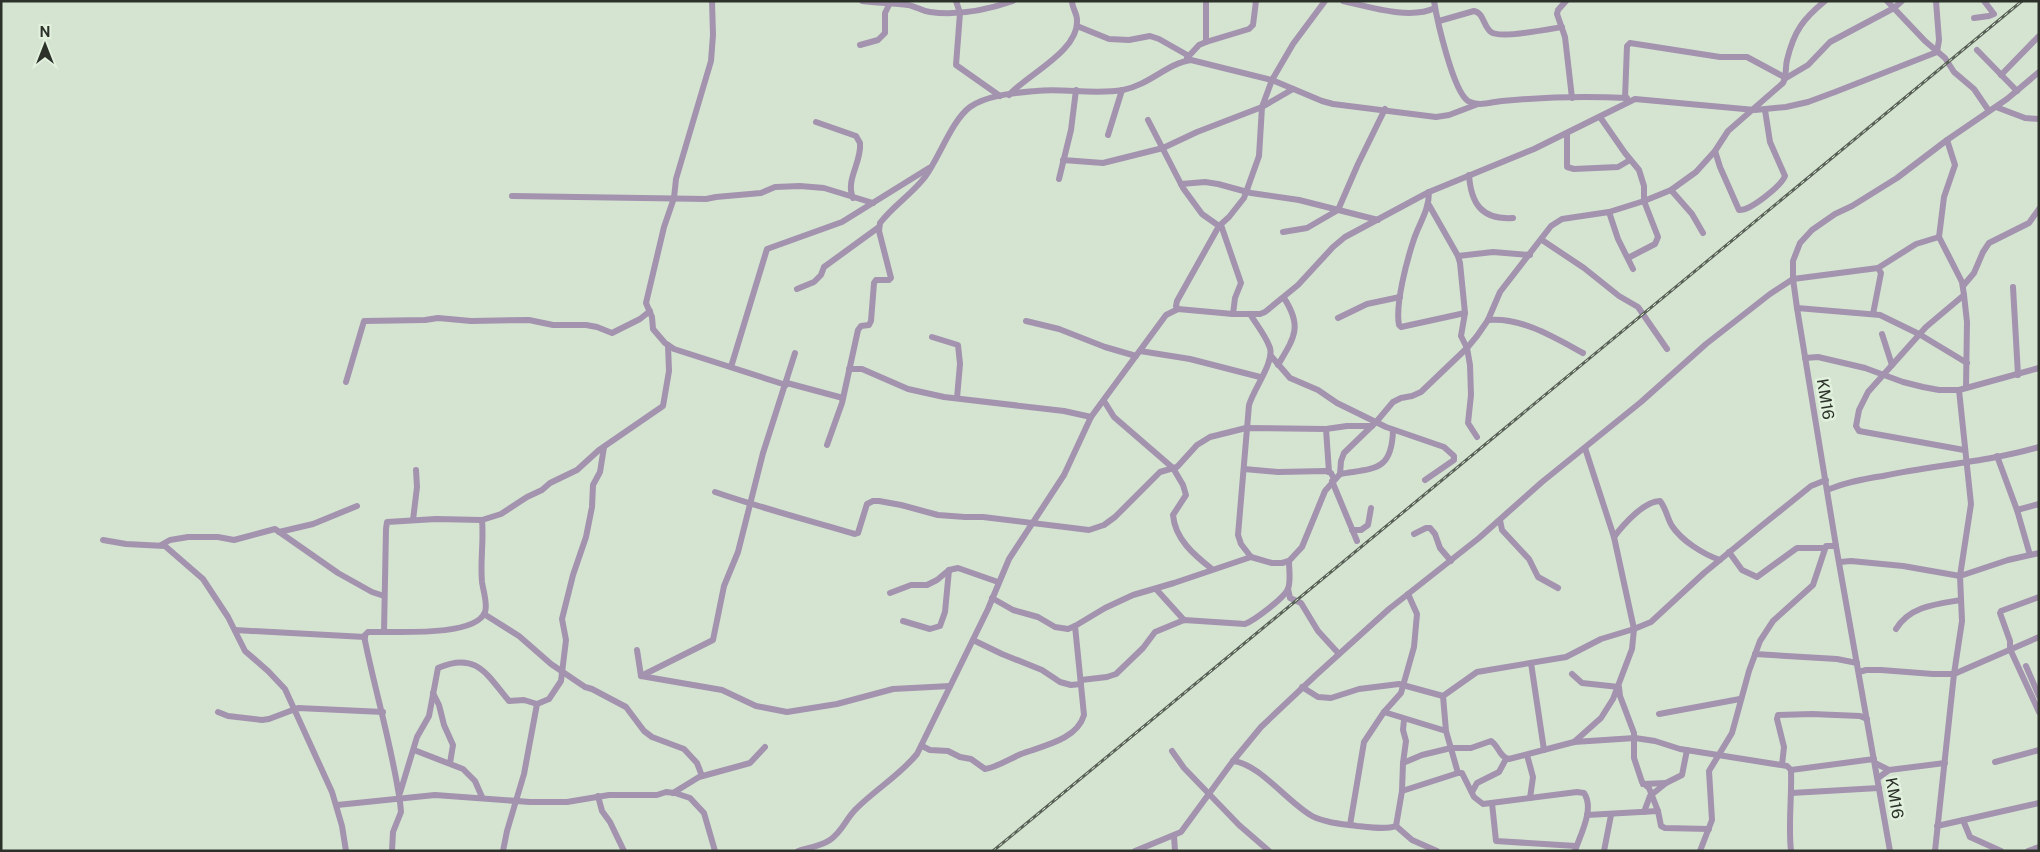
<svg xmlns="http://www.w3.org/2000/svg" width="2040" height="852" font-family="'Public Sans',sans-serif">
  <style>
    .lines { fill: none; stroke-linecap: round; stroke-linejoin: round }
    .minor { stroke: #a393af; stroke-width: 6 }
    .rail-casing { stroke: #596157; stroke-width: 3 }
    .rail { stroke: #e2f1de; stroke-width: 1; stroke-dasharray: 4; stroke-linecap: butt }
    .labels { text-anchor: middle; stroke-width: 5; stroke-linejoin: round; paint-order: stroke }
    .street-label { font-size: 16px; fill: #2c312a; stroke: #e2f1de }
  </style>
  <rect width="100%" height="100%" fill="#d5e4d1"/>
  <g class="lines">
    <!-- minor -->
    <g class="minor">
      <path d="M712 1 713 35 711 61 676 179 674 198 664 227 646 303 652 317 653 329 665 343 674 349 786 385"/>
      <path d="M862 1C877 3 893 3 908 5 915 6 922 11 930 12 958 16 987 10 1013 1"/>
      <path d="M956 1 960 13 956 65 1000 96"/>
      <path d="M1206 1V42"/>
      <path d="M1343 1C1370 7 1410 20 1435 8"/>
      <path d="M1434 1C1437 20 1453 91 1468 101 1478 107 1491 102 1502 101 1543 97 1586 96 1627 98"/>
      <path d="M1566 1 1558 10 1557 14 1565 37 1572 98"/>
      <path d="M1887 1 1925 41 1945 58 1954 72 1974 89 1989 111"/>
      <path d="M1974 18 1989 16 1994 14 1984 1"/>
      <path d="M1439 21 1474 11C1484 13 1483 26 1491 32 1499 39 1550 29 1562 27"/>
      <path d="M1077 26 1109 39 1129 40 1150 36 1159 39 1189 56"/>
      <path d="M860 45 878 40 885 33V13L889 5"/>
      <path d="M1977 50 2017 91"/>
      <path d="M1187 58 1199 45 1206 42 1249 29 1253 25 1256 1"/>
      <path d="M2001 75 2039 36"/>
      <path d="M1009 95C1028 74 1079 51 1077 20 1077 13 1072 8 1072 1"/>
      <path d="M1625 98 1627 46 1630 43 1720 57H1747L1786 78 1808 65 1830 42 1894 8 1902 1"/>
      <path d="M1996 107 2025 118 2039 119"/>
      <path d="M1600 117 1625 153 1639 170 1644 186V201L1658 237 1655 244 1628 258"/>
      <path d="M1148 120 1183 188 1202 214 1219 226"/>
      <path d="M816 122 856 136 860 143C862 162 845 180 853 198"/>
      <path d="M1567 133V167L1574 169 1618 167 1630 160"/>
      <path d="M1108 135 1122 90"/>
      <path d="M1947 140 1955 165 1944 197 1939 237 1962 282 1964 295 1926 327 1868 392 1859 410 1856 426 1859 431 1964 450"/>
      <path d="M1715 151 1720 167 1739 210C1750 211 1781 186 1785 176L1770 142 1765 110"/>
      <path d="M1063 160 1103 163 1163 148 1197 132 1262 107 1293 89"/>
      <path d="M1469 175C1471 204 1482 220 1513 218"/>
      <path d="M1059 179 1071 130 1076 90"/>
      <path d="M1181 184 1205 182 1218 184 1251 193 1299 200 1378 220"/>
      <path d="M1671 190 1692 214 1703 233"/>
      <path d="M1429 192C1429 210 1420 222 1414 239 1407 260 1395 304 1399 325L1401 327 1465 313"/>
      <path d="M512 196 706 199 716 197 761 193 775 187 800 186 824 188 873 203"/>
      <path d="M1429 205 1458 256 1460 263 1465 313 1461 336 1467 348 1470 365 1471 395 1468 423 1477 437"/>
      <path d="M1609 212 1618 239 1633 269"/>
      <path d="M1221 225 1241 283 1235 298 1233 314"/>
      <path d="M1283 232 1307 228 1338 210 1358 164 1385 109"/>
      <path d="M1542 240 1584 268 1619 296 1638 307 1667 349"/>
      <path d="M1458 256 1493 252 1530 255"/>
      <path d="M1878 268 1916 244 1939 237"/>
      <path d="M1963 286 1974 273 1983 252 1989 243 2029 223 2039 209"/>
      <path d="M2013 287 2018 375"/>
      <path d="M797 289 814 282 821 275 824 267 879 227"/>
      <path d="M1964 295 1967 322 1966 388"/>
      <path d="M1797 308 1880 315 1919 334 1967 363"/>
      <path d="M1178 309 1176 306 1177 301 1219 226 1229 217 1244 198 1259 156 1262 107 1272 80 1293 44 1325 1"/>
      <path d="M1250 314C1256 324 1266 336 1270 348 1274 363 1254 388 1249 405L1238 535 1241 544 1251 557 1272 563H1282L1289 561 1302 547 1325 491 1340 474 1341 461 1344 453 1377 421 1393 402 1401 398 1412 396 1421 392 1467 348 1477 336 1488 320 1500 292 1551 226 1562 219 1609 212 1644 201 1671 190 1696 172 1715 151 1728 131 1783 83C1787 75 1785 68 1787 60 1794 31 1803 19 1825 1"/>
      <path d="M1338 318 1367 304 1400 297"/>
      <path d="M1488 320C1521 317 1554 337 1583 353"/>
      <path d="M1026 321 1059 329 1105 347 1136 356"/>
      <path d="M1882 334 1892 365"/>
      <path d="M932 337 958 345 960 364 957 398"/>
      <path d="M1140 351 1190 359 1260 377"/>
      <path d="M1271 356 1290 378 1318 390 1337 403 1386 427 1444 447 1454 456V460L1425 480"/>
      <path d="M1805 358 1818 357 1865 368 1903 382 1923 387 1939 390H1959L2039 368"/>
      <path d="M1278 365C1294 338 1303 327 1284 298"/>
      <path d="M731 367 767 249 842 222 929 168"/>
      <path d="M849 369H862L908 389 944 397 1064 411 1091 417"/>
      <path d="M346 382 364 321 425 320 438 318 471 321 529 320 553 325H586L597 327 612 333 640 319 650 311"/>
      <path d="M787 383 843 398"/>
      <path d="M1104 401 1114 417 1173 468 1183 485 1186 495 1173 515C1175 539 1194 555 1212 569"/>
      <path d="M1326 429 1329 472"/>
      <path d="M827 445 842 403 858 330 861 326 869 325 871 321 874 283 876 280H889L891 278 879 231 880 223C893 206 912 194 925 177 939 158 952 120 970 107 987 95 1015 93 1036 91 1064 88 1094 95 1123 90 1149 85 1168 63 1191 60L1272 80 1322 101 1333 104 1436 117 1449 115 1478 104"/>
      <path d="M1997 456 2017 510 2030 555"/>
      <path d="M1244 469 1278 472 1326 471 1331 473 1334 479"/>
      <path d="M1340 474C1374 468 1392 472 1393 430"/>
      <path d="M1332 481 1357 541"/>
      <path d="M1827 490C1846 482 1863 479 1883 476 1934 465 1988 462 2039 447"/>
      <path d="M715 492C761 508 808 520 855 534L858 533 867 504 873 501H879L901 505 938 515 965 517H983L1089 530 1104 525 1115 517 1160 472 1177 467 1197 445 1210 437 1246 428 1326 429 1347 426H1372"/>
      <path d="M2017 510 2039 504"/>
      <path d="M413 520 417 487 416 470"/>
      <path d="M1500 520 1502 530 1529 559 1538 577 1558 588"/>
      <path d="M1352 530H1361L1368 525 1371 508"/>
      <path d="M279 532 313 524 357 506"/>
      <path d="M1414 534 1426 528H1430L1435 534 1440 548 1451 561"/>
      <path d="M1614 537C1623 525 1644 501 1660 501 1666 508 1667 518 1672 526 1682 541 1703 554 1720 560"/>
      <path d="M103 540 126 544 165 546 203 579 228 617 245 651 268 671 285 689 332 792 342 826 346 851"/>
      <path d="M161 545 170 540 188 537H218L234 540 275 529 338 573 372 592 384 596"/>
      <path d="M1729 552 1742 570 1757 577 1797 548H1825"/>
      <path d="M1840 562 1851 561 1903 566 1960 576 2008 560 2039 553"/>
      <path d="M1156 589 1184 620"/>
      <path d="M1288 589 1290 598 1301 603 1318 631 1339 654"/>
      <path d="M890 593 911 585H927L937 580 949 570 958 568 998 582"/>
      <path d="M2039 597 2001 611 2000 613 2010 641V649L2039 712"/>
      <path d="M992 598 1013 610 1038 617 1055 627 1068 629 1075 626 1105 608 1133 595 1174 583 1251 557"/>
      <path d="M484 614 519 636 551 664 585 687 592 689 626 707 644 731 652 737 684 749 697 763 702 776"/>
      <path d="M903 621 930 629 940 626 945 612 949 570"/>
      <path d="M1896 629C1910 606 1937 604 1961 600"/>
      <path d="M235 630 365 637"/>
      <path d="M384 632 386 529 387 522 436 519 482 520 501 514 527 497 542 490 550 483 577 470 599 450 663 406 669 371 668 345"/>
      <path d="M973 640 1002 654 1042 670 1060 682 1071 685 1081 684"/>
      <path d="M637 650 641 676 722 690 756 706 787 712 837 704 893 689 950 686"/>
      <path d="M1755 654 1837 659 1857 663"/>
      <path d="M1531 663 1544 750"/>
      <path d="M2026 666 2039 696"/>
      <path d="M1859 672 1866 670H1881L1933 674H1954L2039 637"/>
      <path d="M1572 674 1582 683 1619 687 1620 696 1634 733V758L1642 782 1649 788 1658 811"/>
      <path d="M641 676 713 640 724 586 738 552 763 453 795 353"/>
      <path d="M1081 680 1107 677 1116 674 1143 648 1155 632 1184 620 1245 624C1255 620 1284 598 1288 589 1291 581 1289 569 1289 561"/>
      <path d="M1302 687 1318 697 1331 698 1359 689 1399 684 1443 696 1477 672 1566 657 1601 639 1634 629 1651 622 1704 573 1760 527 1811 486 1826 480"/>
      <path d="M433 693 439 705 444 725 453 745 450 763"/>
      <path d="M1443 696 1446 731"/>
      <path d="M218 712 228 716 262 720 269 719 298 708 383 712"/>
      <path d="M1384 712 1446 731 1458 773"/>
      <path d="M1659 714 1740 699"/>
      <path d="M1574 742 1601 718 1613 699 1632 649 1634 629 1614 537 1585 448"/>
      <path d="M922 746 930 750 948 751 960 757 971 759 985 769C998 767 1009 759 1021 754 1042 746 1077 740 1084 715L1075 626"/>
      <path d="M414 750 463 769 475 781 482 797"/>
      <path d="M1172 751 1184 768 1239 825 1269 851"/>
      <path d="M1527 755 1533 777 1530 798"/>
      <path d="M1233 761C1260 764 1287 802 1312 816 1325 823 1343 824 1357 826 1369 827 1385 830 1396 826"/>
      <path d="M1995 762 2039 750"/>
      <path d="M1403 763 1406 741 1403 730 1404 720"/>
      <path d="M1875 763 1889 770"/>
      <path d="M1782 765 1784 747 1777 719 1778 715 1812 714 1860 716 1867 719"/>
      <path d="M1791 770 1874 759"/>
      <path d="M1878 778 1889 770 1945 763"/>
      <path d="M1643 784 1666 783"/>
      <path d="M1402 791 1403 763 1422 755 1451 748H1471L1491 741C1499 746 1499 757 1509 759L1574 742 1635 738 1655 741 1680 749 1787 766 1791 770C1792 797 1788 824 1791 851"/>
      <path d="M1472 792 1477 783 1499 772 1506 759"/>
      <path d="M400 793 417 737 429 716 438 668C477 651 487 675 509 701L524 700 537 704"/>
      <path d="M673 793 699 777 750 763 765 747"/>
      <path d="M1791 793 1879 788"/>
      <path d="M598 796 602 811 610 822 624 851"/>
      <path d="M1492 803 1496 841 1576 846"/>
      <path d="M337 805 435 795 530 802H567L609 795H657L666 792 675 793 690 798 704 813 715 851"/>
      <path d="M1644 812 1650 796 1666 783 1682 775 1687 750"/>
      <path d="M1587 815 1658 811 1661 826 1665 828 1709 829"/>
      <path d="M1963 820 1970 837 2001 851"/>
      <path d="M1350 825 1364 742 1384 712 1401 693 1414 647 1417 614 1408 594"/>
      <path d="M1396 826 1402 791 1458 773H1462L1474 797 1483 804 1577 792 1584 793C1595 809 1580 835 1575 851"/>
      <path d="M1396 826 1412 840 1437 851"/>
      <path d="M1937 826 2039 803"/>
      <path d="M1174 836 1175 851"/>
      <path d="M392 851 393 832 401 812 400 802C392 746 375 691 364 636L368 632C391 631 475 638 485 612 488 604 483 590 482 582 480 561 484 541 482 520"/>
      <path d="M503 851 507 831 524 774 537 704 549 699 561 681 566 640 562 619 573 575 586 537 592 507 593 485 600 472 604 447"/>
      <path d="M798 851C808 848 821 846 830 840 843 831 846 818 857 808 876 789 900 775 917 754L988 609 1009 559 1064 475 1091 417 1166 315 1178 309 1233 314H1260L1265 312 1298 285 1333 247 1345 237 1429 192 1534 149 1635 99 1755 110 1786 107 1808 102 1835 92 1937 52 1939 40 1936 1"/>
      <path d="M1135 851 1181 832 1233 761 1261 727 1316 675 1389 609 1479 538 1542 482 1641 402 1706 344 1770 294 1793 279 1878 268 1881 273 1873 314"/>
      <path d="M1604 851 1611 815"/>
      <path d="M1700 851 1712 820 1709 771 1732 733 1749 671 1760 641 1773 621 1813 585 1826 546H1836"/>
      <path d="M1890 851 1836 546 1797 308 1793 279V261L1800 243 1812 230 1835 214 1852 206 1897 178 1947 140 2007 99 2039 72"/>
      <path d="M1935 851 1954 674 1962 621 1960 576 1971 504 1959 390"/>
      <path d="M2028 851 2039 847"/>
    </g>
    <defs>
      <path id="rail" d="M993 851 2022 1"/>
    </defs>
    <!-- rail casing -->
    <use href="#rail" class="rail-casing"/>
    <!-- rail -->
    <use href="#rail" class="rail"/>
  </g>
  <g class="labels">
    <!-- street labels -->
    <g class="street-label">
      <text transform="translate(1826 399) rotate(81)" y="6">KM16</text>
      <text transform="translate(1895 798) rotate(80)" y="6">KM16</text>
    </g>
  </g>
  <!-- border -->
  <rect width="2040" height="852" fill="none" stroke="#2c312a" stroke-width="5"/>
  <!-- north arrow -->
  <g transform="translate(45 45)" stroke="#e2f1de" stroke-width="4" paint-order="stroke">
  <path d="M0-4L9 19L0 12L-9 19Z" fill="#2c312a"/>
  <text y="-8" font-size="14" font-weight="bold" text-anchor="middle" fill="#2c312a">N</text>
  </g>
</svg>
